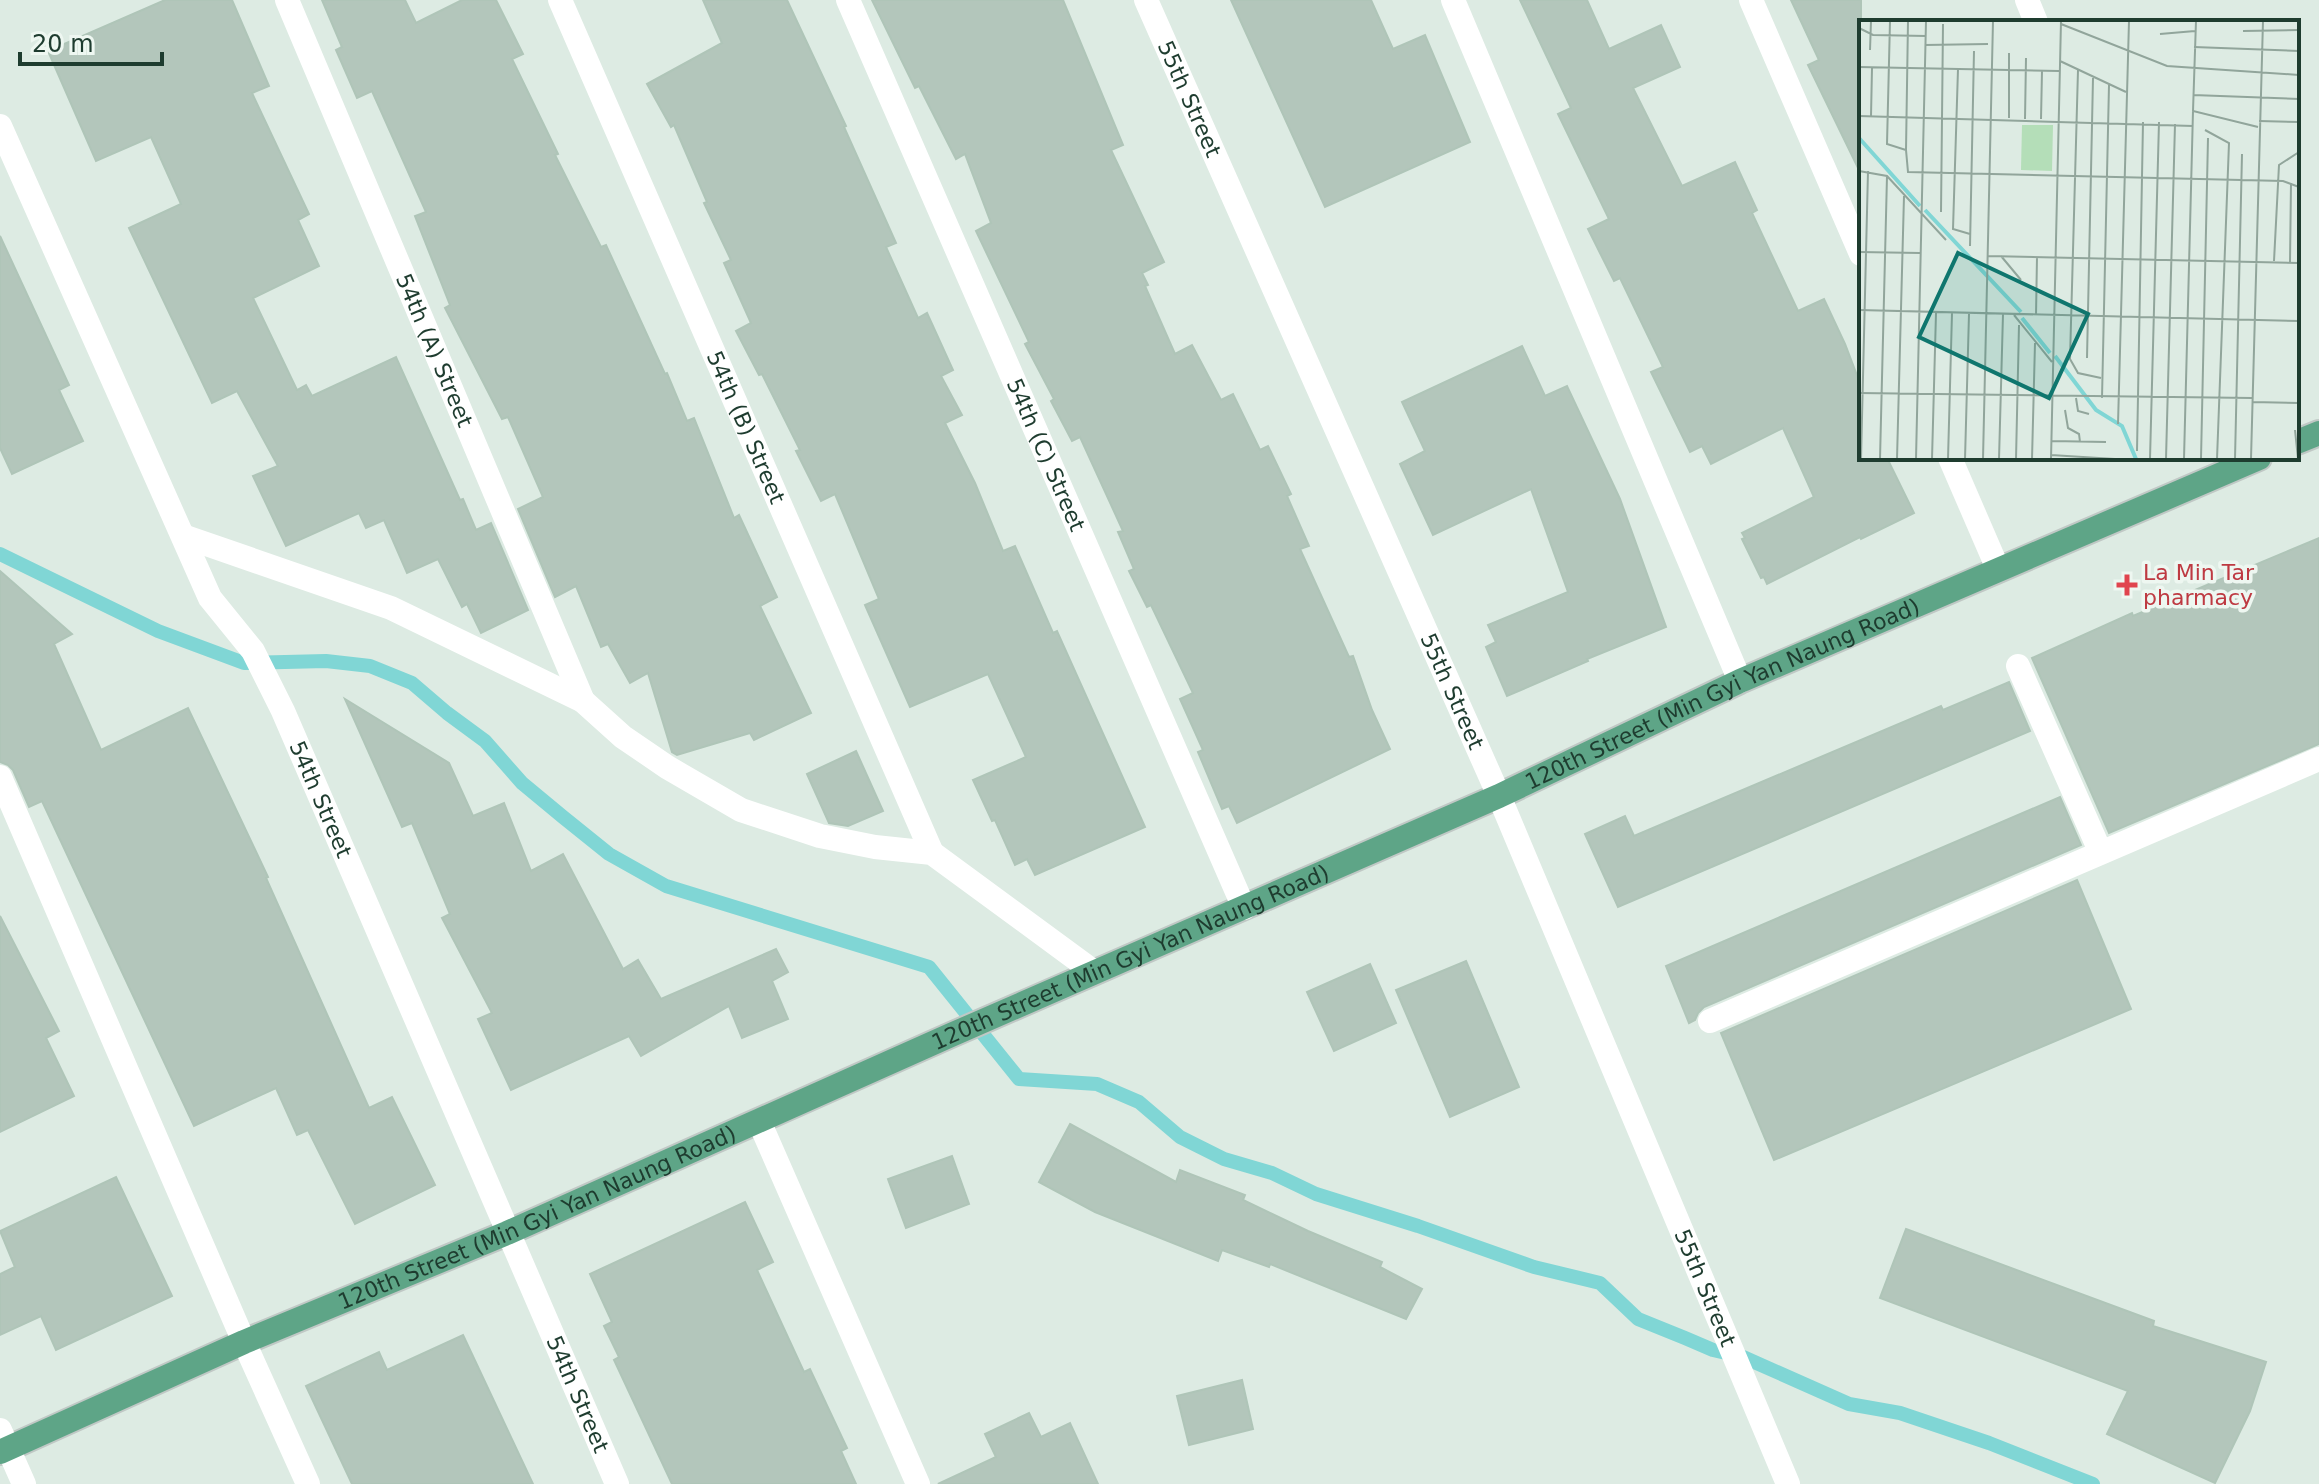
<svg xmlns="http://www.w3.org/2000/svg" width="2319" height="1484" font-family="'DejaVu Sans',sans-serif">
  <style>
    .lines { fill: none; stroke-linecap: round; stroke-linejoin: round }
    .stream { stroke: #80d6d5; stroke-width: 14 }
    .building { fill: #b3c6bb; stroke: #afc5b8; stroke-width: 2 }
    .major-casing { stroke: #c0c8c5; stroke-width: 28 }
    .minor { stroke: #fff; stroke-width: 24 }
    .major { stroke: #5ea587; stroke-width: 24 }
    .health-dot { fill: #e0444e; stroke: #eef7f1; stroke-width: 3 }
    .labels { text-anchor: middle; stroke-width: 7; stroke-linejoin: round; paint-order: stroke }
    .street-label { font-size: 22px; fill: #1e3c2f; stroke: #eef7f1 }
    .health-label { font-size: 22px; fill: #be3a42; stroke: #eef7f1; text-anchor: start }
    .inset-river { fill: none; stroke: #80d6d5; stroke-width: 4 }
    .inset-road { fill: none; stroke: #91a59b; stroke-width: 2 }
    .view { fill: #0f766e; fill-opacity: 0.15; stroke: #0f766e; stroke-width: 4 }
    .inset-edge { fill: none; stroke: #1e3c2f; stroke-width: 4 }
  </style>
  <rect width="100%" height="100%" fill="#ddebe3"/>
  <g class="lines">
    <!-- stream -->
    <path class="stream" d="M0 554 158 631 244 663 326 661 370 666 412 683 447 713 485 741 522 783 563 817 609 854 666 886 929 967 1019 1079 1097 1084 1139 1102 1180 1137 1224 1159 1272 1173 1316 1194 1418 1226 1534 1267 1600 1283 1638 1319 1685 1338 1713 1350 1743 1357 1849 1404 1900 1413 1989 1443 2093 1484"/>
  </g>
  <!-- building -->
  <g class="building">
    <path d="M165 0H232L269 86 252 93 309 214 298 220 319 266 253 298 297 390 306 385 312 396 396 357 460 500 463 499 476 530 491 523 528 610 481 633 467 604 462 607 438 559 407 573 384 520 366 528 359 513 286 546 253 476 278 466 237 391 212 403 129 228 181 204 151 137 96 161 48 51Z"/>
    <path d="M322 0H405L416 23 462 0H496L523 54 512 59 558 154 555 155 601 247 606 245 665 374 667 373 687 421 694 418 734 518 739 515 777 597 760 606 811 713 754 740 750 733 677 755 672 752 648 673 630 683 608 644 601 647 576 586 555 597 518 509 543 497 508 417 502 419 445 308 450 305 415 216 426 212 372 91 357 98 336 50 342 47Z"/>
    <path d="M703 0H787L846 126 844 127 896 243 886 247 918 318 927 313 953 370 941 376 962 415 945 423 975 483 1003 551 1015 546 1053 633 1057 631 1145 827 1035 875 1027 859 1015 865 995 820 992 821 973 780 1026 757 988 674 910 707 865 605 879 599 835 494 821 501 796 451 800 450 762 374 759 375 736 331 751 323 724 263 731 260 704 203 707 202 674 125 671 127 647 84 722 43Z"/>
    <path d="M872 0H1063L1123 145 1111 150 1164 262 1142 273 1148 285 1145 286 1175 354 1192 345 1221 400 1233 394 1260 450 1268 446 1291 494 1287 496 1309 546 1300 549 1349 657 1353 656 1372 710 1390 749 1237 823 1229 806 1222 809 1198 752 1203 750 1180 699 1193 693 1151 605 1147 607 1129 571 1134 569 1118 532 1123 531 1080 437 1072 441 1051 401 1054 399 1025 344 1029 342 976 231 991 223 965 154 956 159 919 86 915 88Z"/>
    <path d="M1231 0H1371L1393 49 1425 35 1470 142 1325 207Z"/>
    <path d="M1520 0H1587L1609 49 1661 25 1680 67 1633 88 1682 186 1735 162 1757 210 1752 213 1798 311 1824 299 1845 344 1861 386V458H1887L1914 513 1861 539 1860 537 1767 584 1764 577 1761 578 1742 539 1745 538 1742 533 1814 497 1783 428 1711 464 1702 446 1690 452 1651 372 1663 367 1620 278 1614 281 1588 229 1609 219 1558 114 1571 108Z"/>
    <path d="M1791 0H1861V174L1808 65 1819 60Z"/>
    <path d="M0 236 69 385 59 390 83 441 12 474 0 448Z"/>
    <path d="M1522 346 1545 396 1567 386 1620 499 1666 627 1587 659 1588 661 1507 696 1486 647 1496 642 1488 625 1568 592 1531 489 1433 535 1400 464 1425 451 1402 402Z"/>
    <path d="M2319 538V744L2109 833 2032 658 2132 613 2133 616Z"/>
    <path d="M0 571 72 634 54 644 101 750 188 708 268 877 266 878 369 1108 392 1097 435 1185 355 1224 308 1130 297 1135 276 1088 194 1126 42 801 29 807 13 770 8 765 0 762Z"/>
    <path d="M2009 682 2030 731 1618 907 1585 834 1625 816 1634 836 1941 706 1943 710Z"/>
    <path d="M345 699 449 763 473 816 504 803 531 871 563 854 623 969 638 960 661 999 776 949 788 972 772 981 788 1019 742 1038 729 1006 641 1056 629 1036 511 1090 478 1019 492 1013 442 918 450 914 412 823 402 827Z"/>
    <path d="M856 751 883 811 848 826 829 823 807 774Z"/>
    <path d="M2060 797 2081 845 1704 1007 1698 1013 1695 1020 1689 1023 1666 966Z"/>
    <path d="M2077 880 2131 1009 1774 1160 1721 1033Z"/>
    <path d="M0 916 59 1031 46 1038 74 1096 0 1132Z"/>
    <path d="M1466 961 1519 1087 1450 1117 1396 990Z"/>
    <path d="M1370 964 1396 1023 1334 1051 1307 992Z"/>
    <path d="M1070 1124 1176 1182 1180 1170 1245 1195 1243 1200 1308 1231 1382 1262 1380 1267 1422 1289 1406 1319 1270 1264 1269 1267 1222 1250 1218 1261 1095 1212 1039 1182Z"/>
    <path d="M952 1156 969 1204 906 1228 888 1179Z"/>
    <path d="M116 1177 172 1296 56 1350 41 1316 0 1335V1274L15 1267 0 1231Z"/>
    <path d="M745 1202 773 1262 757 1270 804 1372 810 1369 847 1448 841 1451 856 1484H672L614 1360 619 1357 604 1326 612 1322 590 1274Z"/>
    <path d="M1906 1229 2154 1321 2153 1326 2266 1362 2250 1411 2215 1483 2107 1434 2128 1391 1880 1298Z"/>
    <path d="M463 1335 533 1484H352L306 1386 379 1352 387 1370Z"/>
    <path d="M1242 1380 1253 1429 1189 1445 1177 1396Z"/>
    <path d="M1029 1413 1041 1437 1070 1423 1098 1484H938L996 1457 985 1434Z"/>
  </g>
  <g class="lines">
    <defs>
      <g id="major">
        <path d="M2297 442 2319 433"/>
        <path id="s6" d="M0 1452 244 1342 507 1233 951 1035 1499 796 1740 681 2259 458"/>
      </g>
    </defs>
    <!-- major casing -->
    <use href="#major" class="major-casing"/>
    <!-- minor -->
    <g class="minor">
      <path id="s1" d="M287 0 583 701"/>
      <path id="s2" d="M560 0 932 853"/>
      <path id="s3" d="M848 0 1244 908"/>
      <path id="s4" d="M1146 0 1499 796 1788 1484"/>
      <path d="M1453 0 1740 681"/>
      <path d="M1751 0 1861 254"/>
      <path d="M2027 0 2036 22"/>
      <path id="s5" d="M0 126 210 598 253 651 283 711 617 1484"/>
      <path d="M1950 458 1998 569"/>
      <path d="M183 536 391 608 583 701 623 737 667 767 741 810 820 836 875 847 932 853 1094 972"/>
      <path d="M2018 666 2100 851"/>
      <path d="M0 777 244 1342 308 1484"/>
      <path d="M1710 1021 2319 759"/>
      <path d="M759 1121 918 1484"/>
      <path d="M0 1430 24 1484"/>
    </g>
    <!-- major -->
    <use href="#major" class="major"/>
  </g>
  <!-- markers -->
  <path class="health-dot" d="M2123 573h8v8h8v8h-8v8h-8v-8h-8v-8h8z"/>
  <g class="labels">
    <!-- street labels -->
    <g class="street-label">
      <text dy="8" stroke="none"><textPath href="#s4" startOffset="108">55th Street</textPath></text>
      <text dy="8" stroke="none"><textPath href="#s1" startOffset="380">54th (A) Street</textPath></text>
      <text dy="8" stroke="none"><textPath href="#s2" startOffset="466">54th (B) Street</textPath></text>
      <text dy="8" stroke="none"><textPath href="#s3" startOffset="496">54th (C) Street</textPath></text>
      <text dy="8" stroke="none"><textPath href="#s4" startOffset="756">55th Street</textPath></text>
      <text dy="8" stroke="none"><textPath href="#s6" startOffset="1882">120th Street (Min Gyi Yan Naung Road)</textPath></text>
      <text dy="8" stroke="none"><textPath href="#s5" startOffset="748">54th Street</textPath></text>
      <text dy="8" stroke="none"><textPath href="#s6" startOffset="1234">120th Street (Min Gyi Yan Naung Road)</textPath></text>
      <text dy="8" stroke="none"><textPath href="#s6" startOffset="586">120th Street (Min Gyi Yan Naung Road)</textPath></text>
      <text dy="8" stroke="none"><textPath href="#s4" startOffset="1404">55th Street</textPath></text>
      <text dy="8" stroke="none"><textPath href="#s5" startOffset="1396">54th Street</textPath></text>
    </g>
    <!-- health labels -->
    <g class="health-label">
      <text x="2143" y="580">La Min Tar<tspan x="2143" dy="25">pharmacy</tspan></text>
    </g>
  </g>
  <!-- overview -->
  <g transform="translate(1859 20)">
    <rect width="440" height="440" fill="#ddebe3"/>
    <path d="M163 105H194L193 151 162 150Z" fill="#b4deb8"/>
    <path class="inset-river" d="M0 118 61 186M66 190 162 292M163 298 191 333M196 336 237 390 263 406 277 439"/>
    <path class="inset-road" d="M31 1 28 124 47 130 49 152 424 161 440 167M337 1 334 91 399 107M202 4 308 46 440 55M0 8 14 15 67 16M384 11 440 10M301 14 336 11M66 25 129 24M335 27 440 31M11 30 12 1M201 41 267 72M0 47 200 51M99 49 94 209 111 214M219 50 211 339 219 353 242 358M334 75 440 79M0 96 334 106M12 96 13 48M150 98V33M166 99 167 38M182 99 183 51M400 101 440 102M346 110 370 123 358 439M47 130 49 1M0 151 28 156 87 220M82 192 84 4M111 226 115 31M0 232 61 233M129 236 440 243M142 236 162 260M415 241 420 145 440 132M431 242 432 163M0 290 440 301M155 295 193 342M177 295 178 237M228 338 234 58M0 373 393 378M217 378 219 391 230 394M243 378 250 65M393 382 440 383M206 390 209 408 220 414 221 422M259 404 270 1M436 410 439 439M193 421 247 422M278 431 284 102M192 435 256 439M2 439 9 151M21 439 28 156M38 439 45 176M57 439 67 1M73 439 77 293M89 439 93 293M106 439 110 294M124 439 134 1M140 439 144 294M157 439 160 305M173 439 176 323M192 439 202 1M291 439 300 102M307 439 316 104M325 439 334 91M342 439 349 118M376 439 383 134M392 439 404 1"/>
    <path class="view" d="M99 233 229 294 190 378 60 317Z"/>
    <rect width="440" height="440" class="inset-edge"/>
  </g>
  <!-- scale -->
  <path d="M20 52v12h142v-12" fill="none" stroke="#1e3c2f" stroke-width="4"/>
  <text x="32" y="52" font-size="24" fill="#1e3c2f" stroke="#eef7f1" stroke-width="6" paint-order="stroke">20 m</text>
</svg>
